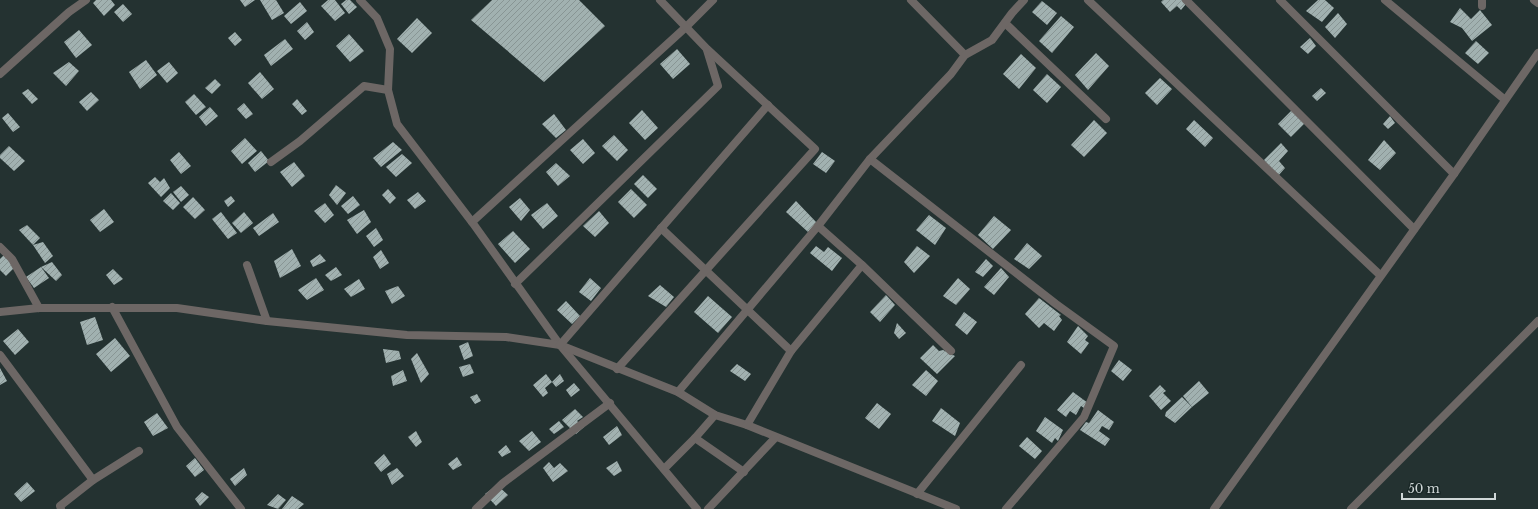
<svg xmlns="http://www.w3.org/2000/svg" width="1538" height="509" font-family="'Libre Baskerville',serif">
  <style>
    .building { fill: url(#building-hatch) }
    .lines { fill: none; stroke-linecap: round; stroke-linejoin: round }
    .minor { stroke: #6d6765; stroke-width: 8 }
  </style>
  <defs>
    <pattern id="building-hatch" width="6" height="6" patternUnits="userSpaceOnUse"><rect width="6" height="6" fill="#a1b1b0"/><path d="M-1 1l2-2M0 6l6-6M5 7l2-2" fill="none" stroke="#889594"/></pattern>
  </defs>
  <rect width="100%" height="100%" fill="#243231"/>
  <!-- building -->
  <g class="building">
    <path d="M96 0H111L115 5 104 16 93 3Z"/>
    <path d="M240 0H255L245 7Z"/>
    <path d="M260 0H276L284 13 272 20Z"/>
    <path d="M328 0H335L345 13 335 21 321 6Z"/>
    <path d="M346 0H350L357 7 349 14 341 4Z"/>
    <path d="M492 0H579L605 26 544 82 471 20Z"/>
    <path d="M1163 0H1182L1186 4 1181 10 1177 6 1170 12 1161 2Z"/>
    <path d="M1318 0H1325L1334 8 1322 22 1306 11Z"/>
    <path d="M1042 1 1057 13 1047 25 1032 12Z"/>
    <path d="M300 2 307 11 291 24 284 16Z"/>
    <path d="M123 4 132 14 123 22 114 12Z"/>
    <path d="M1460 8 1471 19 1480 10 1492 25 1472 41 1462 28 1450 22Z"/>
    <path d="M1338 13 1347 24 1335 38 1325 27Z"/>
    <path d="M1061 16 1074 27 1052 53 1039 41Z"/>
    <path d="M417 18 432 33 412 53 397 39Z"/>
    <path d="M307 22 314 32 305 40 297 31Z"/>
    <path d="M79 30 92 45 76 58 64 42Z"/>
    <path d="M235 32 242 40 235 46 228 38Z"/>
    <path d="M349 34 364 51 350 62 336 46Z"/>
    <path d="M1310 38 1316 46 1308 54 1300 47Z"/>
    <path d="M285 39 293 49 271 66 264 55Z"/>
    <path d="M1476 41 1489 53 1478 64 1465 53Z"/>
    <path d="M677 49 690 64 673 79 660 64Z"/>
    <path d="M1096 53 1109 66 1088 90 1075 75Z"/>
    <path d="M1021 54 1036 68 1019 89 1003 74Z"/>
    <path d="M146 60 157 75 140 89 129 72Z"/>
    <path d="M69 62 79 71 66 86 53 73Z"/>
    <path d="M169 62 178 73 167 83 157 71Z"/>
    <path d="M260 72 274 89 262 99 248 83Z"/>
    <path d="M1047 74 1061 87 1047 103 1033 90Z"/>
    <path d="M1160 78 1172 89 1157 105 1145 93Z"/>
    <path d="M215 79 221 85 212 94 205 88Z"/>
    <path d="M1321 88 1326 93 1317 101 1312 96Z"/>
    <path d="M28 89 38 99 32 104 22 93Z"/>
    <path d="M91 92 99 100 87 111 79 102Z"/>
    <path d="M194 94 206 107 196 115 185 102Z"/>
    <path d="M297 99 307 111 302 115 292 104Z"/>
    <path d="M244 103 253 114 246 119 237 109Z"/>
    <path d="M210 107 218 116 206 126 199 117Z"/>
    <path d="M642 110 658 128 645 140 629 123Z"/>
    <path d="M1292 110 1305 123 1291 137 1278 124Z"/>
    <path d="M8 113 20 127 13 132 2 118Z"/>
    <path d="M554 114 566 130 556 138 542 124Z"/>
    <path d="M1390 116 1395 123 1388 129 1383 124Z"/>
    <path d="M1094 120 1107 133 1084 157 1071 145Z"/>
    <path d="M1194 120 1213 138 1205 147 1186 129Z"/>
    <path d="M614 135 628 150 617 161 602 146Z"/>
    <path d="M245 138 257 151 242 164 231 151Z"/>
    <path d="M583 139 595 153 583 164 570 150Z"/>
    <path d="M1384 140 1396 153 1380 170 1368 160Z"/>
    <path d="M393 142 402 150 381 167 373 158Z"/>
    <path d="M1281 143 1288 151 1279 161 1285 168 1278 176 1264 160Z"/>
    <path d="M9 146 25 161 14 171 0 158V155Z"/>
    <path d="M261 151 269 161 255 172 248 163Z"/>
    <path d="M179 152 191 166 181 174 170 160Z"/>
    <path d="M822 152 835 161 826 173 813 164Z"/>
    <path d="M402 154 412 163 396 177 386 167Z"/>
    <path d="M294 162 305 176 292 187 280 172Z"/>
    <path d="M556 163 570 176 558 186 546 172Z"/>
    <path d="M643 175 657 189 648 198 634 184Z"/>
    <path d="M155 177 160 182 164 178 170 188 161 197 148 183Z"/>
    <path d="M336 185 346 193 337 205 329 195Z"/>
    <path d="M181 186 189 195 181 202 173 192Z"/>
    <path d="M388 189 396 198 390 204 382 195Z"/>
    <path d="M631 189 647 205 634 218 618 202Z"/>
    <path d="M418 192 426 201 415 209 407 200Z"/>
    <path d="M171 193 180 203 173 210 163 201Z"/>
    <path d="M231 196 235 201 228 207 224 201Z"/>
    <path d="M353 196 360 205 348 214 341 206Z"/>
    <path d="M193 197 205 210 195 219 183 207Z"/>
    <path d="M520 198 530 210 521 221 509 207Z"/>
    <path d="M796 201 817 223 808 232 786 212Z"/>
    <path d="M325 203 334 215 325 223 314 211Z"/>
    <path d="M547 203 558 216 543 229 531 215Z"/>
    <path d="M104 209 114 222 100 232 90 220Z"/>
    <path d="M364 210 371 222 357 234 347 220Z"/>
    <path d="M599 211 609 223 595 237 583 226Z"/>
    <path d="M221 212 237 233 228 239 212 219Z"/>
    <path d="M244 212 253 223 241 233 232 223Z"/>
    <path d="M273 213 279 222 259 236 253 228Z"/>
    <path d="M929 215 946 228 935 245 916 230Z"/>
    <path d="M994 216 1011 230 993 249 978 235Z"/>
    <path d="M27 225 40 238 33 245 19 230Z"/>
    <path d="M376 228 383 240 374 247 366 236Z"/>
    <path d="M513 231 530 249 515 263 498 244Z"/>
    <path d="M43 242 53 256 45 263 33 245Z"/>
    <path d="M1027 243 1042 256 1029 269 1014 259Z"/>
    <path d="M816 246 824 252 828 247 842 258 832 271 810 253Z"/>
    <path d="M917 246 930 256 914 273 904 262Z"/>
    <path d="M292 249 301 266 280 278 274 261Z"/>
    <path d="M381 250 389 263 380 269 373 257Z"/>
    <path d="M320 254 326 261 313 267 310 261Z"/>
    <path d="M4 255 15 267 6 276 0 270V259Z"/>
    <path d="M986 259 993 266 983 277 975 272Z"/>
    <path d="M52 262 62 275 56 281 41 267Z"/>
    <path d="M41 267 49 278 34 288 26 277Z"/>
    <path d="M336 267 342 275 331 281 325 275Z"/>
    <path d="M1001 268 1009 277 994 295 984 287Z"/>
    <path d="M113 269 123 279 114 285 106 275Z"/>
    <path d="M316 278 324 290 307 300 298 290Z"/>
    <path d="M590 278 601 288 591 301 579 292Z"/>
    <path d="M958 278 970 289 956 305 943 296Z"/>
    <path d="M359 279 365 289 351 297 344 289Z"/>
    <path d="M660 285 674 297 666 307 648 296Z"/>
    <path d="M398 286 405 296 392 304 385 291Z"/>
    <path d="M886 295 895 305 880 322 870 312Z"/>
    <path d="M708 296 732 317 718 333 694 312Z"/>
    <path d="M1039 298 1061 315 1059 316 1062 320 1054 331 1044 323 1039 328 1025 314Z"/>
    <path d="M566 301 580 316 572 324 557 310Z"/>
    <path d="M964 312 977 322 967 335 955 325Z"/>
    <path d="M95 317 103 340 87 345 80 322Z"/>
    <path d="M897 323 906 333 899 339 894 333Z"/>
    <path d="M1078 326 1088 336 1085 340 1089 343 1081 354 1067 342Z"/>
    <path d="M18 329 29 342 15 355 3 341Z"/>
    <path d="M115 338 130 356 111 372 96 354Z"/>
    <path d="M468 342 473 356 464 360 459 346Z"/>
    <path d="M933 345 939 351 943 350 955 356 937 374 920 358Z"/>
    <path d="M383 349 399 351 401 359 386 363Z"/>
    <path d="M417 353 429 374 421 383 411 359Z"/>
    <path d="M1119 360 1132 370 1123 381 1111 371Z"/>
    <path d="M470 364 474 373 463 377 459 367Z"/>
    <path d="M737 364 751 374 745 381 730 371Z"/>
    <path d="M0 368 7 381 0 385Z"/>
    <path d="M403 370 407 381 393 386 391 376Z"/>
    <path d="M926 370 938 381 926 396 912 385Z"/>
    <path d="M546 374 552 382 545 388 548 393 543 397 533 385Z"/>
    <path d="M560 374 564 381 556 387 552 382Z"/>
    <path d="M1199 381 1209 393 1192 407 1183 396Z"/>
    <path d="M574 383 580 390 571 397 566 390Z"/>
    <path d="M1160 385 1166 391 1163 393 1171 401 1161 410 1149 396Z"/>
    <path d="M1073 392 1088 403 1084 408 1081 406 1076 415 1070 411 1066 417 1057 410Z"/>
    <path d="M477 394 481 401 475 404 470 397Z"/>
    <path d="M1182 397 1192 407 1175 423 1165 416 1166 412Z"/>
    <path d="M877 403 891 414 879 429 865 418Z"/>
    <path d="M941 408 960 423 955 436 932 421Z"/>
    <path d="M575 409 583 417 577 421 584 427 576 434 562 420Z"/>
    <path d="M1098 410 1114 422 1109 430 1102 426 1099 431 1110 439 1105 446 1080 430 1086 422 1089 423Z"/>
    <path d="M157 413 168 428 153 436 144 422Z"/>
    <path d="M1045 417 1063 430 1058 441 1055 438 1052 443 1036 431Z"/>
    <path d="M559 421 564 427 554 434 549 429Z"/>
    <path d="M617 426 622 435 609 445 603 437Z"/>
    <path d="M416 431 422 442 416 447 408 437Z"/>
    <path d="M532 431 541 442 529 451 519 441Z"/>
    <path d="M1027 437 1042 451 1035 459 1019 446Z"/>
    <path d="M506 445 511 452 502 457 498 452Z"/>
    <path d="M384 454 391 464 381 472 374 463Z"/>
    <path d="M457 457 462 465 453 470 448 464Z"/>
    <path d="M195 458 204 470 195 477 186 466Z"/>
    <path d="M617 461 622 471 614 476 606 468Z"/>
    <path d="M549 462 554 468 560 463 568 471 553 482 543 468Z"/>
    <path d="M244 468 247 475 235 486 230 479Z"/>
    <path d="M397 468 404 476 392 485 387 474Z"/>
    <path d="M27 482 35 491 21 502 14 494Z"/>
    <path d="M497 485 508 495 496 506 485 494Z"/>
    <path d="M202 492 209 497 200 506 195 499Z"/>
    <path d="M278 494 286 500 278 509 267 505Z"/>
    <path d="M292 496 304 504 298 509H282Z"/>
  </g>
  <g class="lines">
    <!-- minor -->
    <g class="minor">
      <path d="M360 0 377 18 390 49 388 90 397 124 472 222 560 345 697 509"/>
      <path d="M911 0 965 55"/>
      <path d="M1088 0 1380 275"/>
      <path d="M1186 0 1414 229"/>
      <path d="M1280 0 1454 174"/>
      <path d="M1385 0 1504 99"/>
      <path d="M1534 0 1538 3"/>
      <path d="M1482 6V0"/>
      <path d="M1005 23 1106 119"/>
      <path d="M0 74 69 12 86 0"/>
      <path d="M870 159 1056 304 1114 346 1084 417 1006 509"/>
      <path d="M271 162 300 141 364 86 388 90"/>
      <path d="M472 222 686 27 713 0"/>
      <path d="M818 226 862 265 951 351"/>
      <path d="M661 228 791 351"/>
      <path d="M0 247 12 259 39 308"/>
      <path d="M247 265 267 321"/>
      <path d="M515 284 718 86 707 50"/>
      <path d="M112 307 177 427 241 509"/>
      <path d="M0 312 39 308H177L267 321 407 335 506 337 560 345 678 392 715 415 747 425 956 509"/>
      <path d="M560 345 768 105"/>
      <path d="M0 355 93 480"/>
      <path d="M617 369 815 149 707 49 660 0"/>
      <path d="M678 392 818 226 870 159 951 74 965 55 992 40 1012 13 1024 0"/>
      <path d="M747 425 791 351 862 265"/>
      <path d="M695 438 744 472"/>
      <path d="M664 469 695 438 715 415"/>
      <path d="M917 494 1021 365"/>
      <path d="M61 509 60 506 93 480 139 451"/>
      <path d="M476 509 503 483 610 403"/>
      <path d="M708 509 775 438"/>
      <path d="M1214 509 1454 174 1538 53"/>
      <path d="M1351 509 1538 321"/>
    </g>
  </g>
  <!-- scale -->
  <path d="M1402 493v6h93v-6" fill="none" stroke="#d0d8d8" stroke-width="2"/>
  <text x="1408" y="493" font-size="12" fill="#d0d8d8" stroke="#1a2827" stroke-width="3" paint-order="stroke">50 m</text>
</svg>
